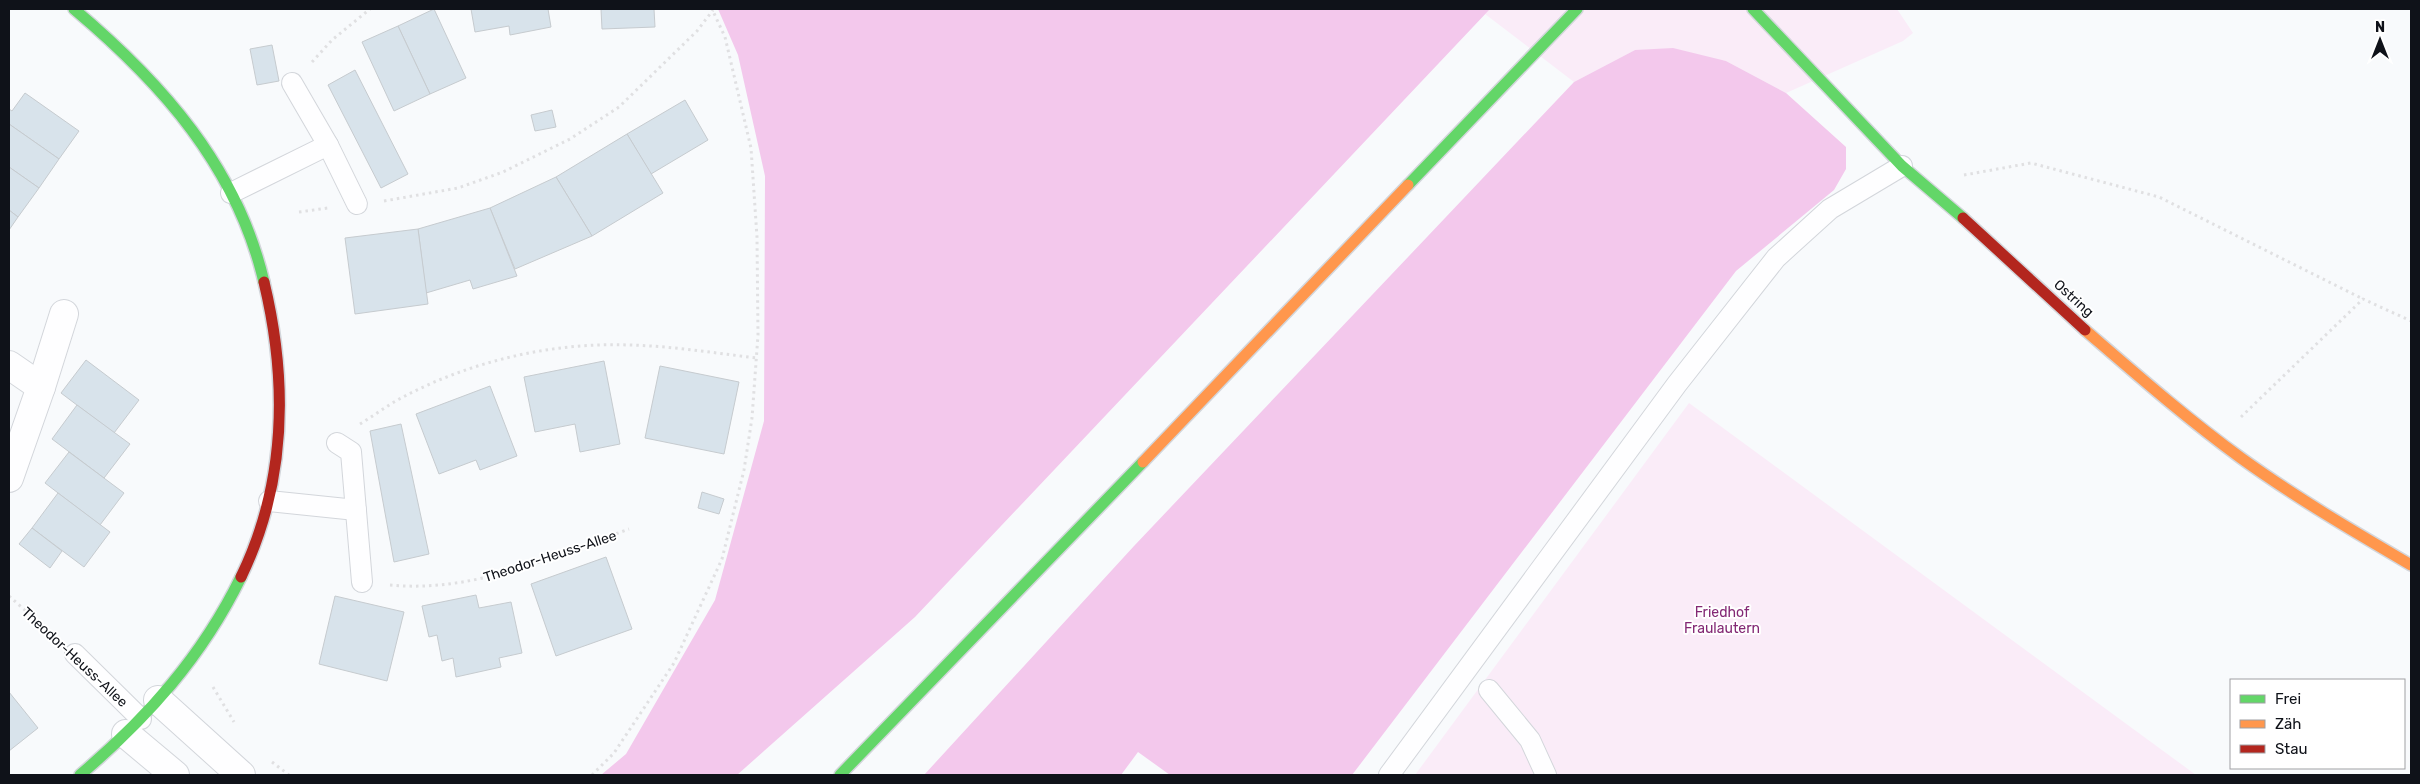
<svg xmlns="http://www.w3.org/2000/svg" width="2420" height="784" font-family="Rubik,sans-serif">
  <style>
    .green { fill: #faecf8 }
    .forest { fill: #f3c8ec }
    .building { fill: #d8e3eb; stroke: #c6cbcf }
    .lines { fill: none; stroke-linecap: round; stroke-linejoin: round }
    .lane-casing { stroke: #d3d6db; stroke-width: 22 }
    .street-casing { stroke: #d3d6db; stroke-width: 30 }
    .fast-casing { stroke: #d3d6db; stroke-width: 14 }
    .slow-casing { stroke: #d3d6db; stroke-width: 14 }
    .jam-casing { stroke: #d3d6db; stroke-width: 14 }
    .path { stroke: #e0e0e2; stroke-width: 3; stroke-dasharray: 2.5 4; stroke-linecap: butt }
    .lane { stroke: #fefeff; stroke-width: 20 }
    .street { stroke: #fefeff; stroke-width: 28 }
    .fast { stroke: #63d668; stroke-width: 11 }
    .slow { stroke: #ff974d; stroke-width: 11 }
    .jam { stroke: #b3261e; stroke-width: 11 }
    .labels { text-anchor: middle; stroke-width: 4; stroke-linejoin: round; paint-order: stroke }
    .street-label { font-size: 14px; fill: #0f1219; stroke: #fff }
    .park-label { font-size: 14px; fill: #832874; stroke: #fff }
  </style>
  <rect width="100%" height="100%" fill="#f8fafc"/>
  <!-- green -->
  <g class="green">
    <path d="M1490 9H1897L1913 33 1903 41 1786 93 1726 61 1635 50 1574 82 1485 14Z"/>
    <path d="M1689 403 2196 775H1415Z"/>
  </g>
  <!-- forest -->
  <g class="forest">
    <path d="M718 9H1490L915 617 737 775H601L626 754 715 600 764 421 765 176 738 55Z"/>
    <path d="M1673 48 1726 61 1786 93 1846 147V169L1834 190 1736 271 1352 775H1170L1138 752 1121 775H924L1134 546 1574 82 1635 50Z"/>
  </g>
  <!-- building -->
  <g class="building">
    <path d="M434 9 466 78 430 94 398 26Z"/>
    <path d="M471 9H548L551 27 510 35 509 26 475 32Z"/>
    <path d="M601 9H654L655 27 602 29Z"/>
    <path d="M398 26 430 94 394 111 362 42Z"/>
    <path d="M272 45 279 81 257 85 250 49Z"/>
    <path d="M355 70 408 174 381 188 328 85Z"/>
    <path d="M25 93 79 131 59 159 9 124V109L12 111Z"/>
    <path d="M685 100 708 140 651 174 627 134Z"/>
    <path d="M552 110 556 127 535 131 531 115Z"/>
    <path d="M9 124 59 159 39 188 9 167Z"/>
    <path d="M627 134 663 193 592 236 556 177Z"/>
    <path d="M9 167 39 188 18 217 9 210Z"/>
    <path d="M556 177 592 236 515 269 490 208Z"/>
    <path d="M490 208 517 276 473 289 470 280 426 293 418 229Z"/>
    <path d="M9 210 18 217 9 230Z"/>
    <path d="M418 229 428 304 355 314 345 238Z"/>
    <path d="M86 360 139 400 114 433 61 393Z"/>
    <path d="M604 361 620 444 580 452 575 424 535 432 524 377Z"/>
    <path d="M660 366 739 382 724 454 645 438Z"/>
    <path d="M490 386 517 456 480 470 476 460 439 474 416 414Z"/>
    <path d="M77 405 130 444 104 478 52 439Z"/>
    <path d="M401 424 429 554 394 562 370 431Z"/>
    <path d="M69 452 124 493 100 525 45 483Z"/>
    <path d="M702 492 724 499 719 514 698 508Z"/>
    <path d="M58 493 110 532 84 567 32 528Z"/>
    <path d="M32 528 62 551 50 568 19 544Z"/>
    <path d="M606 557 632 629 556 656 531 584Z"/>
    <path d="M476 595 479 608 511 602 522 653 499 658 501 667 456 677 453 658 442 661 437 635 429 637 422 606Z"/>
    <path d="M335 596 404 612 387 681 319 664Z"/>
    <path d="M9 692 38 728 9 751Z"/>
  </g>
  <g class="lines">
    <defs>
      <g id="lane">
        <path d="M292 83 328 145 357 204"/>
        <path d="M231 193 328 145"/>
        <path d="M337 443 351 452 362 582"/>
        <path d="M269 501 356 510"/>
        <path d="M75 654 141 719"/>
        <path d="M1489 690 1530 740 1546 775"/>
        <path d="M1389 775 1677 384 1776 258 1830 209 1902 166"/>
      </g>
      <g id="street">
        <path d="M9 365 41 387 9 478"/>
        <path d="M41 387 64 314"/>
        <path d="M158 700 241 775"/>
        <path d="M126 734 175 775"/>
      </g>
      <g id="fast">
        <path d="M74 9C162 83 237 167 264 282"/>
        <path d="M1753 9 1902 166 1963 218"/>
        <path d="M1408 185 1577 9"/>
        <path d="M80 775C147 718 202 657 241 577"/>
        <path d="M840 775 1143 462"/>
      </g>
      <g id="slow">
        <path d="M2085 330C2136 374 2186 418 2241 458 2295 497 2353 531 2411 565"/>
        <path d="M1143 462 1408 185"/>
      </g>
      <g id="jam">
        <path d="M1963 218 2085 330"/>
        <path d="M241 577C286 484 288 382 264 282"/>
      </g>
    </defs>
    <!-- lane casing -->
    <use href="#lane" class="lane-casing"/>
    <!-- street casing -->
    <use href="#street" class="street-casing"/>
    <!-- fast casing -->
    <use href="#fast" class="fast-casing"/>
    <!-- slow casing -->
    <use href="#slow" class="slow-casing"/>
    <!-- jam casing -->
    <use href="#jam" class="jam-casing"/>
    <!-- path -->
    <g class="path">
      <path d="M312 62 332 40 370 9"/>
      <path d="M1964 175 2031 163 2159 197 2363 299"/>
      <path d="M384 201 458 188 503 172 570 139 619 107 697 31 713 10"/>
      <path d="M299 212 328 208"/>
      <path d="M2241 417 2363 299 2411 321"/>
      <path d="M360 424C375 415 389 404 405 396 472 361 553 342 629 345 672 346 714 353 757 358"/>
      <path d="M390 585C473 593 553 557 629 529"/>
      <path d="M9 596 54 636"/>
      <path d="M213 687 234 722"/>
      <path d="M272 762 289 775"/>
      <path d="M592 775 614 753 674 663 722 559 744 470 752 418 758 335 757 237 751 148 725 37 712 9"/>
    </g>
    <!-- lane -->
    <use href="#lane" class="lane"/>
    <!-- street -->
    <use href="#street" class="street"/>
    <!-- fast -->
    <use href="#fast" class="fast"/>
    <!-- slow -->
    <use href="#slow" class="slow"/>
    <!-- jam -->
    <use href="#jam" class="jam"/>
  </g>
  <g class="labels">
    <!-- street labels -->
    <g class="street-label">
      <text transform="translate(2074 298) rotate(42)" y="5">Ostring</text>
      <text transform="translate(550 556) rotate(-18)" y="5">Theodor-Heuss-Allee</text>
      <text transform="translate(75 657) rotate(43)" y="5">Theodor-Heuss-Allee</text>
    </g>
    <!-- park labels -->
    <g class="park-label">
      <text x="1722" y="617">Friedhof<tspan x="1722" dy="16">Fraulautern</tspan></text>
    </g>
  </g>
  <!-- border -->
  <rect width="2420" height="784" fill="none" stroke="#0f1219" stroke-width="20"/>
  <!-- legend -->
  <rect x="2230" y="679" width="175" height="90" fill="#ffffff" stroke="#9fa0a3"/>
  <rect x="2240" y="695" width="25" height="8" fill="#63d668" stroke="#9fa0a3"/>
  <text x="2275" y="704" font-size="15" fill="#0f1219">Frei</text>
  <rect x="2240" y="720" width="25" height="8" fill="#ff974d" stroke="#9fa0a3"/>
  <text x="2275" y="729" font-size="15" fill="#0f1219">Zäh</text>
  <rect x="2240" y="745" width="25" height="8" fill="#b3261e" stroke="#9fa0a3"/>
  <text x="2275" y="754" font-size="15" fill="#0f1219">Stau</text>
  <!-- north arrow -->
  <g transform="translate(2380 40)" stroke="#ffffff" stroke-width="4" paint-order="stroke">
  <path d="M0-4L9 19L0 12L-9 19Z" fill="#0f1219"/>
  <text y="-8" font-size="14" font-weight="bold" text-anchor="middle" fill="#0f1219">N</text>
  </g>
</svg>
